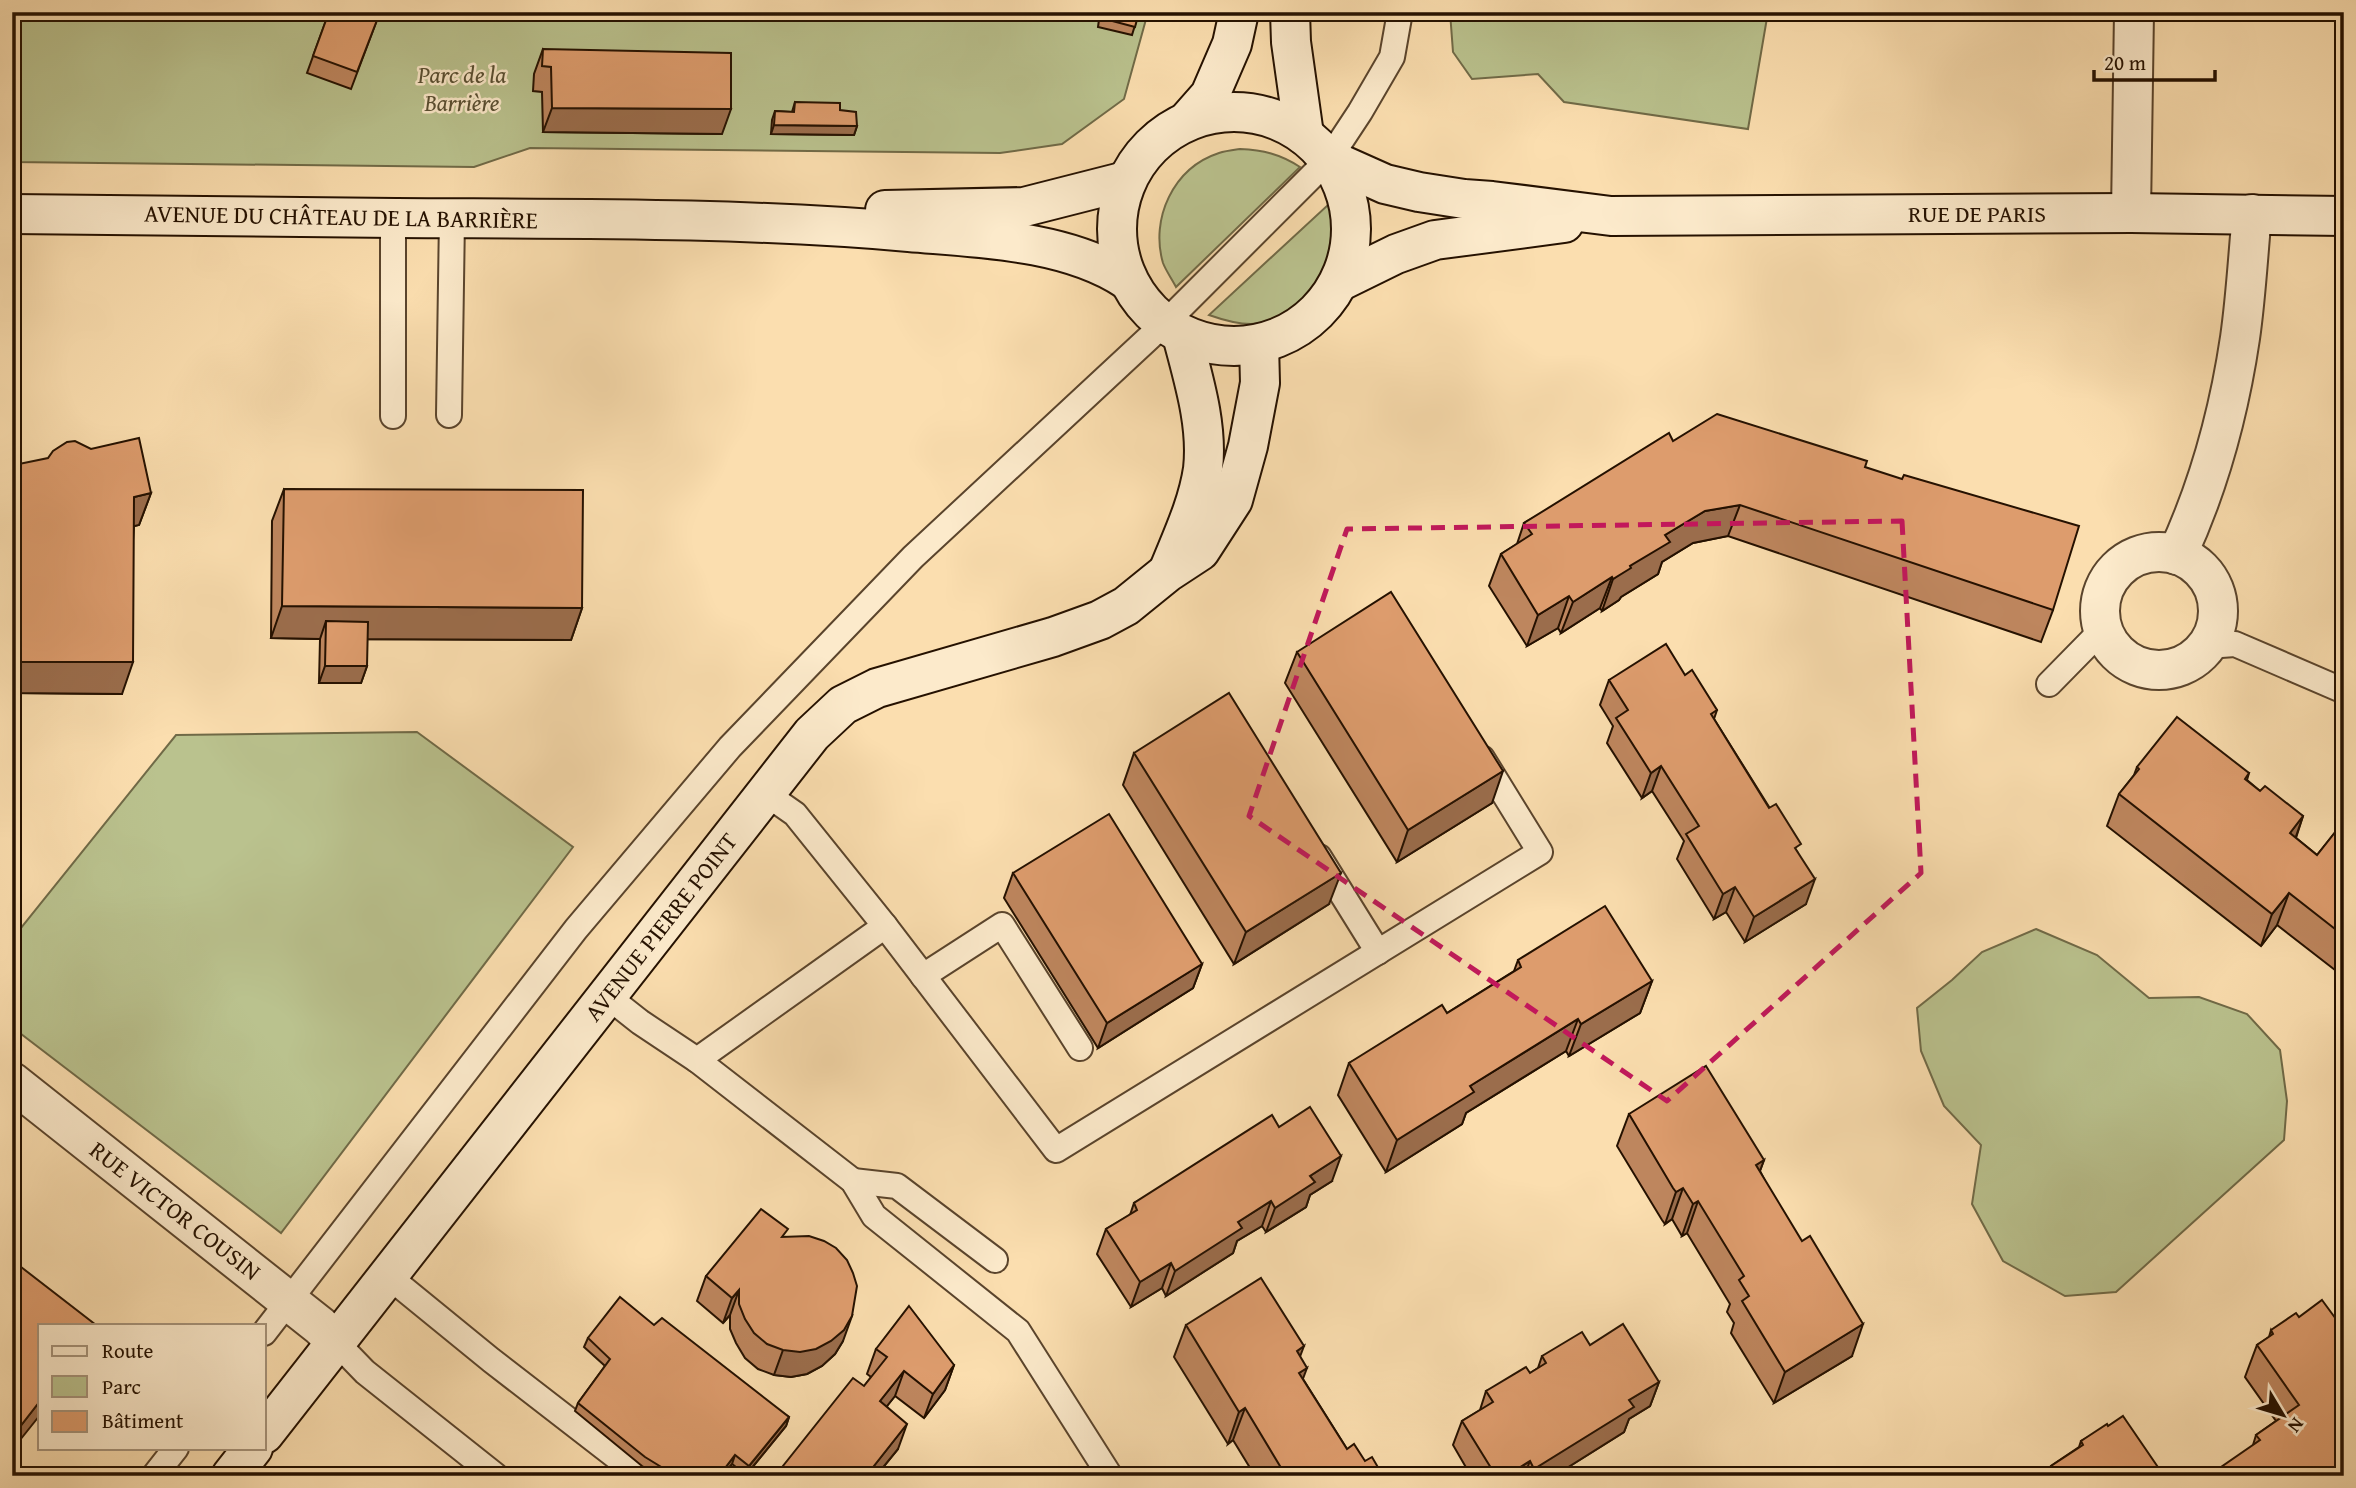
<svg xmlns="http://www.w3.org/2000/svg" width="2356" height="1488" font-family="'Gentium Book Plus',serif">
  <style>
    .green { fill: #bac28e; stroke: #706a47; stroke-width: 2 }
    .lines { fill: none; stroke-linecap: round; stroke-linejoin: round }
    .lane-casing { stroke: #5a442c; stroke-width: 28 }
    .street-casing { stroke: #5a442c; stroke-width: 42 }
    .secondary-casing { stroke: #251100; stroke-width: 42 }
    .lane { stroke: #fceacb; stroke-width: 24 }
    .street { stroke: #fceacb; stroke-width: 38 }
    .secondary { stroke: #fceacb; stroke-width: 38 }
    .wall { fill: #be865e; stroke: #251100; stroke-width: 2 }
    .shaded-wall { fill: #9b6d4c; stroke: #251100; stroke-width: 2 }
    .building { fill: #dd9c6d; stroke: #251100; stroke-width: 2 }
    .marked { fill: none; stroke: #c2185b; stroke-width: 5; stroke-dasharray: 14 9; stroke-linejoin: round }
    .labels { text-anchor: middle; stroke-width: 5; stroke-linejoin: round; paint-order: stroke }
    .park-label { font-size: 24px; font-style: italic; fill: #594f32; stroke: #fceacb }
    .street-label { font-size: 24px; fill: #251100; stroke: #fceacb }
  </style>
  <rect width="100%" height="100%" fill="#fbdeaf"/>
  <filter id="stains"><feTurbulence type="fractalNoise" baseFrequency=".00286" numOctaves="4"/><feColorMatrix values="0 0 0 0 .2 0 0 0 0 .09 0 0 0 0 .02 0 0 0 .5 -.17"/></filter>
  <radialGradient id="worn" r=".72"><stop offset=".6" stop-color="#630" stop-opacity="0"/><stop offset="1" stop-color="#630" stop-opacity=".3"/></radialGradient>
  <!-- green -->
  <g class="green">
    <path d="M12 12H1148L1124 99 1062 144 1000 153 530 148 474 167 12 162Z"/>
    <path d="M1450 12H1768L1748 129 1564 102 1538 74 1472 79 1453 52Z"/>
    <path d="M1240 149C1263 150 1280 154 1300 167L1176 287C1172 279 1166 271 1163 263 1150 219 1173 168 1219 153 1225 151 1233 150 1240 149Z"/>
    <path d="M1329 204C1330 213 1334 222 1334 231 1335 277 1300 322 1251 324 1236 324 1223 320 1209 315Z"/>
    <path d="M417 732 573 847 281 1233 12 1027V939L176 735Z"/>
    <path d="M2036 929 2097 955 2149 998 2199 997 2247 1014 2280 1050 2287 1101 2284 1140 2116 1292 2065 1296 2003 1261 1972 1204 1981 1145 1944 1106 1921 1051 1917 1008 1952 980 1982 952Z"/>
  </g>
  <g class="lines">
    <defs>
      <g id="lane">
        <path d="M449 415 452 218"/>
        <path d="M393 416V218"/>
        <path d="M2207 646 2235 644 2344 691"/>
        <path d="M2049 684 2102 630"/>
        <path d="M1319 857 1378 952"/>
        <path d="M885 926 1056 1150 1540 852 1482 758"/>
        <path d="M923 976 1002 925 1080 1048"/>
        <path d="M607 996 640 1022 697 1060 885 926 795 814 765 793"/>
        <path d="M697 1060 853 1181 874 1216 1018 1331 1110 1476"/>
        <path d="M853 1181 897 1186 995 1260"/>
        <path d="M388 1276 491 1360 641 1476"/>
        <path d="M264 1333 576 929 730 747 913 557 1166 322 1329 159 1360 112 1392 57 1400 12"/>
        <path d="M336 1342 365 1372 496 1476"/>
        <path d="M154 1476 176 1448"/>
      </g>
      <g id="street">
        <path d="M2131 213 2134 12"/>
        <circle cx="2159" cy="611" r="59"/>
        <path d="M2177 555C2209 486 2229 412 2240 338 2246 297 2248 255 2252 214"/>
        <path d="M12 1082 320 1326 336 1342"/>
      </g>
      <g id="secondary">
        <path d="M1290 12 1291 42 1304 135"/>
        <circle cx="1234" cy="229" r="117"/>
        <path d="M1188 120 1210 95 1232 44 1239 12"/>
        <path d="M1329 159 1385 184 1419 192 1464 199 1492 201 1611 216 2131 213 2344 216"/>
        <path d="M885 210 1024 207 1126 181"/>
        <path d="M12 214C140 215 268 217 396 218 567 219 738 217 909 232 979 238 1067 240 1127 280"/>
        <path d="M1339 282 1396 254 1435 240 1564 223"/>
        <path d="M1170 567C1183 535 1198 503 1203 469 1208 424 1193 378 1182 335"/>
        <path d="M264 1434 812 734 843 705 877 688 1053 637 1100 620 1126 606 1168 572 1200 551 1233 500 1248 446 1260 383 1259 344"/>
        <path d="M231 1476 253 1448"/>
      </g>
    </defs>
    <!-- lane casing -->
    <use href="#lane" class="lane-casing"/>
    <!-- street casing -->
    <use href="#street" class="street-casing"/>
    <!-- secondary casing -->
    <use href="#secondary" class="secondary-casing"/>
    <!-- lane -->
    <use href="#lane" class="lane"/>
    <!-- street -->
    <use href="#street" class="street"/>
    <!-- secondary -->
    <use href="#secondary" class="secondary"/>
  </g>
  <!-- wall -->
  <g class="wall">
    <path d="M329 12 377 20 351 89 307 73Z"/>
    <path d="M1100 12H1139L1132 35 1098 27Z"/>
    <path d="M543 49 722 134 543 132 542 92 533 91 534 74Z"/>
    <path d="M795 102 840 110 857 126 854 135 771 134 772 120 775 111 792 112Z"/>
    <path d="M1673 441 1865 467 2053 610 2041 642 1728 536 1693 543 1662 562 1658 574 1621 597 1619 600 1602 611 1600 608 1561 633 1558 628 1527 646 1489 586 1501 554 1517 544 1524 523Z"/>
    <path d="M14 465 151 493 139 525 134 526 122 694 12 693V470Z"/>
    <path d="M284 489 582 608 571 640 367 639V666L361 683H319L320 639 271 638 272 521Z"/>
    <path d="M1297 652 1492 803 1397 862 1285 683Z"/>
    <path d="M1685 675 1717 710 1714 719 1798 853 1806 904 1745 942 1726 912 1714 919 1677 859 1684 841 1652 791 1642 798 1607 743 1613 726 1600 705 1609 680Z"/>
    <path d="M1134 753 1329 904 1234 964 1123 785Z"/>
    <path d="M2137 767 2249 773 2247 780 2260 791 2303 816 2296 838 2317 855 2344 821V977L2277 925 2261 946 2107 826 2119 794 2134 775Z"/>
    <path d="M1013 873 1202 964 1193 988 1098 1048 1004 898Z"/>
    <path d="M1518 960 1652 981 1640 1013 1569 1056 1566 1051 1466 1113 1462 1124 1386 1172 1338 1095 1349 1063 1447 1013 1514 971Z"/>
    <path d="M1629 1114 1764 1160 1760 1171 1852 1356 1774 1403 1731 1333 1734 1323 1727 1312 1730 1304 1687 1233 1682 1236 1672 1219 1665 1224 1662 1220 1617 1146Z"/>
    <path d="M1279 1127 1332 1181 1310 1195 1306 1207 1266 1232 1262 1226 1237 1241 1233 1253 1166 1296 1162 1288 1131 1307 1097 1254 1106 1229 1130 1215 1134 1203Z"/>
    <path d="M785 1237 843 1341 835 1354 822 1366 807 1374 791 1377 774 1375 758 1369 745 1358 736 1343 730 1329V1315L723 1323 697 1301 706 1276Z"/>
    <path d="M654 1325 789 1417 786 1426 746 1475 732 1464 722 1476H659L642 1466 575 1411 578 1403 605 1366 584 1347 588 1338Z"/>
    <path d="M1186 1325 1300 1357 1303 1379 1347 1449 1365 1461 1383 1476H1255L1233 1440 1228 1444 1174 1357Z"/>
    <path d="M2271 1330 2344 1476 2253 1445 2256 1435 2276 1421 2245 1377 2257 1345 2269 1337Z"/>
    <path d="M1590 1345 1659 1382 1650 1406 1629 1419 1624 1432 1554 1476H1471L1453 1445 1462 1421 1480 1410 1486 1391 1530 1373 1538 1368 1542 1356Z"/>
    <path d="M876 1349 954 1365 945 1390 924 1418 895 1396 887 1406 898 1449 876 1476H775L864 1386 871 1377 867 1374Z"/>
    <path d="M2108 1426 2164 1476H2048L2051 1466 2079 1447 2081 1441Z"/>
  </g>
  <!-- shaded-wall -->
  <g class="shaded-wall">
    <path d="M552 108 731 109 722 134 543 132Z"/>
    <path d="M774 125 857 126 854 135 771 134Z"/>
    <path d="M151 493 139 525 122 529 134 497Z"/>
    <path d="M1740 505 1728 536 1693 543 1662 562 1658 574 1621 597 1619 600 1602 611 1613 579 1630 566 1665 535 1705 511Z"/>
    <path d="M1612 577 1600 608 1561 633 1573 602Z"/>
    <path d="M1569 596 1558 628 1527 646 1538 615Z"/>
    <path d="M282 606 582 608 571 640 326 639V621L320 639 271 638Z"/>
    <path d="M13 662H133L122 694 12 693Z"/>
    <path d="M325 666H367L361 683H319Z"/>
    <path d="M1661 766 1652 791 1642 798 1651 773Z"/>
    <path d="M1503 771 1492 803 1397 862 1408 830Z"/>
    <path d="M2303 816 2292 848 2290 833Z"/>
    <path d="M1341 873 1329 904 1234 964 1246 932Z"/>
    <path d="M1815 879 1806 904 1745 942 1754 917Z"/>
    <path d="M1735 887 1726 912 1714 919 1723 894Z"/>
    <path d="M2289 893 2277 925 2261 946 2272 914Z"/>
    <path d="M1202 964 1193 988 1098 1048 1107 1023Z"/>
    <path d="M1652 981 1640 1013 1569 1056 1581 1024Z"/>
    <path d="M1578 1019 1566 1051 1466 1113 1462 1124 1386 1172 1397 1140 1470 1086Z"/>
    <path d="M1341 1156 1332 1181 1310 1195 1306 1207 1266 1232 1275 1208 1310 1176Z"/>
    <path d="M1764 1160 1752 1192 1756 1165Z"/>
    <path d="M1683 1188 1672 1219 1665 1224 1676 1192Z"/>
    <path d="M1271 1201 1262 1226 1237 1241 1233 1253 1166 1296 1175 1271 1238 1222Z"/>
    <path d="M1698 1201 1687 1233 1682 1236 1693 1204Z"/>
    <path d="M1171 1263 1162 1288 1131 1307 1140 1282Z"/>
    <path d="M739 1290 730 1315 723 1323 732 1298Z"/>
    <path d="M852 1316 843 1341 835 1354 822 1366 807 1374 791 1377 774 1375 783 1350Z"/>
    <path d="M1863 1324 1852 1356 1774 1403 1785 1372Z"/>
    <path d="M1304 1346 1292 1378 1297 1351Z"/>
    <path d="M954 1365 945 1390 924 1418 933 1394Z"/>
    <path d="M1307 1368 1295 1400 1299 1373Z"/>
    <path d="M904 1371 895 1396 871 1426 880 1401Z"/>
    <path d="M1659 1382 1650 1406 1629 1419 1624 1432 1554 1476H1532L1534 1469 1629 1400Z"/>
    <path d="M40 1401V1415L12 1450V1437Z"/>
    <path d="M1245 1408 1233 1440 1228 1444 1239 1412Z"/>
    <path d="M789 1417 786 1426 746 1475 749 1466Z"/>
    <path d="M907 1424 898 1449 876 1476H866Z"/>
    <path d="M735 1455 732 1464 722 1476H719Z"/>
    <path d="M1530 1461 1524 1476H1506Z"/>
  </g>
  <!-- building -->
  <g class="building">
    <path d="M329 12H356L377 20 357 72 313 56Z"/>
    <path d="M1102 12H1139L1135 27 1101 18Z"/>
    <path d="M543 49 731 53V109L552 108 551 67 542 66Z"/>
    <path d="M795 102 840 103V110L856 112 857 126 774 125 775 111 794 112Z"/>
    <path d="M1717 414 1867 461 1865 467 1902 479 1904 475 2079 526 2053 610 1740 505 1705 511 1665 535 1670 542 1630 566 1631 568 1613 579 1612 577 1573 602 1569 596 1538 615 1501 554 1532 534 1524 523 1669 433 1673 441Z"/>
    <path d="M139 438 151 493 134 497 133 662H13L14 490H17L14 465 48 458 53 451 67 442 75 441 91 449Z"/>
    <path d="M284 489 583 490 582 608 282 606Z"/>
    <path d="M1391 592 1503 771 1408 830 1297 652Z"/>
    <path d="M326 621 368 622 367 666H325Z"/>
    <path d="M1666 644 1685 675 1692 670 1717 710 1711 714 1769 808 1776 804 1801 844 1795 848 1815 879 1754 917 1735 887 1723 894 1686 834 1699 826 1661 766 1651 773 1616 718 1628 710 1609 680Z"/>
    <path d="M1229 693 1341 873 1246 932 1134 753Z"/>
    <path d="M2177 717 2249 773 2245 779 2260 791 2265 786 2303 816 2290 833 2317 855 2344 821V936L2289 893 2272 914 2119 794 2139 769 2137 767Z"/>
    <path d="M1109 814 1202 964 1107 1023 1013 873Z"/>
    <path d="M1605 906 1652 981 1581 1024 1578 1019 1470 1086 1474 1092 1397 1140 1349 1063 1442 1005 1447 1013 1521 967 1518 960Z"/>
    <path d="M1706 1066 1764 1160 1756 1165 1802 1241 1810 1236 1863 1324 1785 1372 1742 1301 1749 1296 1739 1280 1744 1276 1698 1201 1693 1204 1683 1188 1676 1192 1673 1188 1629 1114Z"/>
    <path d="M1310 1107 1341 1156 1310 1176 1315 1182 1275 1208 1271 1201 1238 1222 1242 1228 1175 1271 1171 1263 1140 1282 1106 1229 1137 1210 1134 1203 1272 1115 1279 1127Z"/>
    <path d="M761 1209 788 1229 782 1237 809 1236 824 1241 836 1248 847 1260 853 1273 857 1286 852 1316 844 1330 831 1341 816 1349 800 1352 783 1350 767 1344 754 1333 745 1319 739 1304V1290L732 1298 706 1276Z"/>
    <path d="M12 1260 96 1325H40V1401L12 1437Z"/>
    <path d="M1261 1278 1304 1346 1297 1351 1307 1368 1299 1373 1347 1449 1354 1444 1365 1461 1372 1457 1383 1476H1286L1245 1408 1239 1412 1186 1325Z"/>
    <path d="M620 1297 654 1325 662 1318 789 1417 749 1466 735 1455 719 1476H676L645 1457 578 1403 610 1359 588 1338Z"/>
    <path d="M2322 1300 2344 1330V1476H2208L2260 1440 2256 1435 2299 1405 2257 1345 2273 1334 2271 1330 2296 1313 2299 1317Z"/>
    <path d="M909 1306 954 1365 933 1394 904 1371 880 1401 907 1424 866 1476H775L853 1378 864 1386 887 1357 876 1349Z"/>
    <path d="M1623 1324 1659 1382 1629 1400 1634 1407 1534 1469 1530 1461 1506 1476H1496L1462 1421 1493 1402 1486 1391 1526 1367 1530 1373 1546 1363 1542 1356 1582 1332 1590 1345Z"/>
    <path d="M2123 1416 2164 1476H2057L2051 1466 2083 1445 2081 1441 2107 1424 2108 1426Z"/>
  </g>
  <!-- marked area -->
  <path class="marked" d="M1902 521 1921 873 1667 1101 1249 816 1347 529Z"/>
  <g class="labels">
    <!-- park labels -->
    <g class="park-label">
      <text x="462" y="83">Parc de la<tspan x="462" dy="28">Barrière</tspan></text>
    </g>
    <!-- street labels -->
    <g class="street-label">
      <text x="1977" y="222">RUE DE PARIS</text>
      <text transform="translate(341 217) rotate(1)" y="8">AVENUE DU CHÂTEAU DE LA BARRIÈRE</text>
      <text transform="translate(661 927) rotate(-52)" y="8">AVENUE PIERRE POINT</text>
      <text transform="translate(175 1211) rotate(38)" y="8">RUE VICTOR COUSIN</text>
    </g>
  </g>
  <!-- margin -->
  <rect width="2356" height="1488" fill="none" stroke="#fbdeaf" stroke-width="42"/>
  <rect x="14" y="14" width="2328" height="1460" fill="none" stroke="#251100" stroke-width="3.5"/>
  <rect x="21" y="21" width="2314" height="1446" fill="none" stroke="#251100" stroke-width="2"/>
  <!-- legend -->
  <rect x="38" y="1324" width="228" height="126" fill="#fceacb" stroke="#a6937a" stroke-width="2"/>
  <rect x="52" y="1346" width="35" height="10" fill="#fceacb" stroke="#a6937a" stroke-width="2"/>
  <text x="102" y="1358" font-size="21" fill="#251100">Route</text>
  <rect x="52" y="1376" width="35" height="21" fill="#bac28e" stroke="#a6937a" stroke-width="2"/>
  <text x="102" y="1394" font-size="21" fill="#251100">Parc</text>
  <rect x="52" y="1411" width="35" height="21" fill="#dd9c6d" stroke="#a6937a" stroke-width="2"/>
  <text x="102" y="1428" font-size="21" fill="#251100">Bâtiment</text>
  <!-- north arrow -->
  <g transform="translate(2283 1415) rotate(128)" stroke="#fceacb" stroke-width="5" paint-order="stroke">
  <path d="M0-5L12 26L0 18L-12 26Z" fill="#251100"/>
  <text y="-10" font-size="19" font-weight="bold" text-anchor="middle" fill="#251100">N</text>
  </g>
  <!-- scale -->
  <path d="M2094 70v10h121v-10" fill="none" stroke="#251100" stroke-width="3.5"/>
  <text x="2104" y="70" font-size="21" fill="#251100" stroke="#fceacb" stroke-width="5" paint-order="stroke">20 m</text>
  <rect width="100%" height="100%" filter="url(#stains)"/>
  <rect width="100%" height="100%" fill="url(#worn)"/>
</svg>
